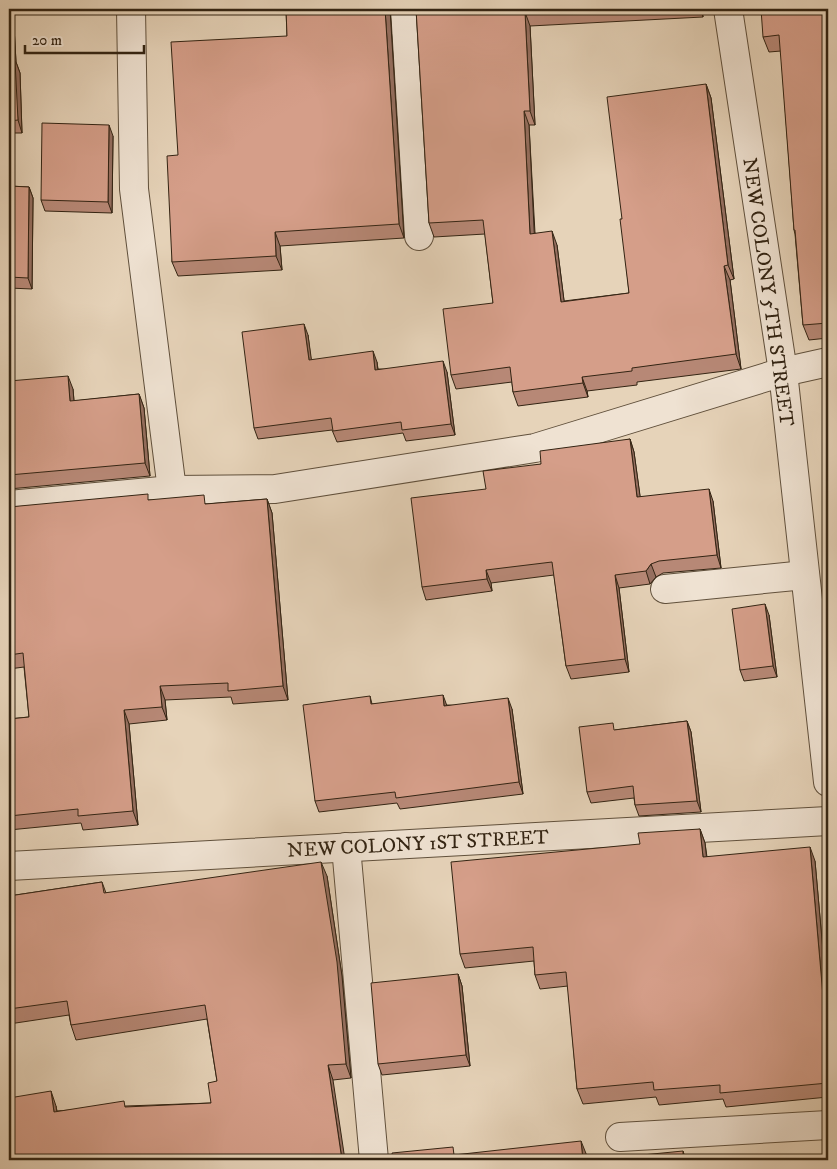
<svg xmlns="http://www.w3.org/2000/svg" width="837" height="1169" font-family="'IM FELL DW Pica',serif">
  <style>
    .lines { fill: none; stroke-linecap: round; stroke-linejoin: round }
    .minor-casing { stroke: #60503c; stroke-width: 30 }
    .minor { stroke: #efe2d2; stroke-width: 28 }
    .wall { fill: #b78876; stroke: #332413 }
    .shaded-wall { fill: #956f60; stroke: #332413 }
    .building { fill: #d59e89; stroke: #332413 }
    .labels { text-anchor: middle; stroke-width: 4; stroke-linejoin: round; paint-order: stroke }
    .street-label { font-size: 20px; fill: #332413; stroke: #efe2d2 }
  </style>
  <rect width="100%" height="100%" fill="#e6d3b9"/>
  <filter id="stains"><feTurbulence type="fractalNoise" baseFrequency=".004" numOctaves="4"/><feColorMatrix values="0 0 0 0 .2 0 0 0 0 .09 0 0 0 0 .02 0 0 0 .5 -.17"/></filter>
  <radialGradient id="worn" r=".72"><stop offset=".6" stop-color="#630" stop-opacity="0"/><stop offset="1" stop-color="#630" stop-opacity=".3"/></radialGradient>
  <g class="lines">
    <defs>
      <g id="minor">
        <path d="M131 9 134 189 172 490"/>
        <path d="M405 9 419 236"/>
        <path d="M728 9 783 372 828 782"/>
        <path d="M9 505 172 490 275 489 535 448 783 372 828 362"/>
        <path d="M665 589 805 575"/>
        <path d="M346 847 374 1160"/>
        <path d="M9 866 828 821"/>
        <path d="M620 1137 828 1125"/>
      </g>
    </defs>
    <!-- minor casing -->
    <use href="#minor" class="minor-casing"/>
    <!-- minor -->
    <use href="#minor" class="minor"/>
  </g>
  <!-- wall -->
  <g class="wall">
    <path d="M9 9H13L16 62 20 73 22 133H9Z"/>
    <path d="M286 9H390L404 238 280 246 282 270 178 276 172 262 178 155 287 36Z"/>
    <path d="M416 9H702L703 17 530 26 535 125H529L535 233 557 245 564 301 629 293 622 219 706 84 711 98 734 279 730 280 741 369 637 382V385L587 391 588 397 518 406 513 392 512 382 456 389 451 375 493 303 485 234 434 237 429 223Z"/>
    <path d="M828 9V338L809 340 803 325 795 234 794 230 781 51 769 52 763 37Z"/>
    <path d="M113 136 112 213 45 211 41 200Z"/>
    <path d="M9 186 29 187 33 198 32 289 9 288Z"/>
    <path d="M308 335 311 360 377 362 378 369 447 372 455 435 406 441 403 433 337 442 332 430 258 439 254 428Z"/>
    <path d="M9 381 73 389 74 401 139 394 144 408 150 476 9 489Z"/>
    <path d="M630 439 634 452 640 497 713 501 721 568 663 573 656 577 650 584 619 588 629 672 571 679 566 666 554 575 491 583 492 591 426 600 422 587 486 489 541 464Z"/>
    <path d="M267 499 272 513 288 700 233 704 231 697 165 700 167 720 129 724 138 825 83 830 81 823 9 830V719L29 717 24 667 9 669V507L150 500 207 504Z"/>
    <path d="M769 615 777 677 744 681 740 670Z"/>
    <path d="M370 696 372 704 447 705 512 709 523 794 400 809 397 803 319 812 315 801Z"/>
    <path d="M687 721 691 732 701 812 639 816 635 805 634 798 591 803 587 792 615 730Z"/>
    <path d="M700 829 705 843 707 857 815 861 828 1008V1097L726 1107 723 1099 659 1105 656 1097 583 1104 577 1089 568 986 540 989 535 975 534 961 465 968 460 954 640 844Z"/>
    <path d="M327 876 342 976 351 1078 333 1080 9 1160 56 1106 57 1111 126 1106 211 1103 217 1081 207 1019 76 1040 71 1025 69 1015 9 1024V896L102 882 106 893Z"/>
    <path d="M458 974 462 986 470 1066 382 1075 378 1064Z"/>
  </g>
  <!-- shaded-wall -->
  <g class="shaded-wall">
    <path d="M9 9H13L16 62 20 73 22 133 18 120 12 61Z"/>
    <path d="M385 9H390L404 238 399 224Z"/>
    <path d="M700 9H702L703 17Z"/>
    <path d="M525 12 530 26 535 125 530 111Z"/>
    <path d="M706 84 711 98 734 279 728 265Z"/>
    <path d="M524 111 529 125 535 248 530 234Z"/>
    <path d="M109 125 113 136 112 213 108 202Z"/>
    <path d="M29 187 33 198 32 289 28 278Z"/>
    <path d="M552 231 557 245 566 316 561 302Z"/>
    <path d="M275 232 280 246 282 270 276 256Z"/>
    <path d="M724 266 730 280 741 369 736 354Z"/>
    <path d="M304 324 308 335 313 371 309 360Z"/>
    <path d="M373 351 377 362 379 381 375 370Z"/>
    <path d="M443 361 447 372 455 435 451 424Z"/>
    <path d="M68 376 73 389 75 414 70 401Z"/>
    <path d="M582 377 587 391 588 397 583 383Z"/>
    <path d="M139 394 144 408 150 476 145 463Z"/>
    <path d="M630 439 634 452 642 510 637 497Z"/>
    <path d="M709 489 713 501 721 568 717 555Z"/>
    <path d="M267 499 272 513 288 700 283 686Z"/>
    <path d="M651 564 656 577 650 584 646 571Z"/>
    <path d="M486 570 491 583 492 591 487 579Z"/>
    <path d="M615 575 619 588 629 672 625 659Z"/>
    <path d="M765 604 769 615 777 677 773 666Z"/>
    <path d="M160 686 165 700 167 720 162 707Z"/>
    <path d="M443 695 447 706H444Z"/>
    <path d="M508 698 512 709 523 794 519 782Z"/>
    <path d="M124 710 129 724 138 825 133 811Z"/>
    <path d="M687 721 691 732 701 812 697 801Z"/>
    <path d="M700 829 705 843 708 871 703 857Z"/>
    <path d="M810 847 815 861 828 1008V1053Z"/>
    <path d="M321 862 327 876 342 976 351 1078 346 1064Z"/>
    <path d="M458 974 462 986 470 1066 466 1055Z"/>
    <path d="M328 1065 333 1080 345 1160H342Z"/>
    <path d="M51 1091 56 1106 59 1126 54 1112Z"/>
    <path d="M581 1141 587 1156V1160H583Z"/>
    <path d="M683 1151 686 1160H683Z"/>
  </g>
  <!-- building -->
  <g class="building">
    <path d="M9 9 12 61H15L18 120 9 121Z"/>
    <path d="M286 9H385L399 224 275 232 276 256 172 262 167 156 178 155 171 42 287 36Z"/>
    <path d="M416 9H583L525 12 530 111H524L530 234 552 231 561 302 629 293 620 219H622L607 97 706 84 728 265 724 266 736 354 632 368V371L582 377 583 383 513 392 510 367 451 375 443 309 493 303 483 220 429 223Z"/>
    <path d="M761 9H828V323L803 325 795 230H794L779 35 763 37Z"/>
    <path d="M42 123 109 125 108 202 41 200Z"/>
    <path d="M9 186 29 187 28 278 9 277Z"/>
    <path d="M304 324 309 360 373 351 375 370 443 361 451 424 402 430 401 422 333 431 331 418 254 428 242 332Z"/>
    <path d="M68 376 70 401 139 394 145 463 9 475V381Z"/>
    <path d="M630 439 637 497 709 489 717 555 659 561 651 564 646 571 615 575 625 659 566 666 552 562 486 570 487 579 422 587 411 498 486 489 483 471 541 464 540 451Z"/>
    <path d="M148 494V500L204 495 205 504 267 499 283 686 228 691V683L160 686 162 707 124 710 133 811 78 816V809L9 816V719L29 717 23 653 9 655V507Z"/>
    <path d="M765 604 773 666 740 670 732 609Z"/>
    <path d="M443 695 444 706 508 698 519 782 396 798 395 792 315 801 303 705 370 696 371 704Z"/>
    <path d="M687 721 697 801 635 805 633 786 587 792 579 727 613 723 614 730Z"/>
    <path d="M700 829 703 857 810 847 828 1053V1083L720 1093V1085L654 1090 653 1082 577 1089 566 972 535 975 533 947 460 954 451 862 640 844 638 833Z"/>
    <path d="M321 862 337 962 346 1064 328 1065 342 1160H9V1117L10 1116 9 1107V1098L51 1091 54 1112 124 1101 125 1107 211 1103 208 1083 217 1081 205 1005 71 1025 67 1001 9 1009V896L102 882 104 893Z"/>
    <path d="M458 974 466 1055 378 1064 371 983Z"/>
    <path d="M581 1141 583 1160H393L392 1153 453 1147 454 1155Z"/>
    <path d="M683 1151V1160H591Z"/>
  </g>
  <g class="labels">
    <!-- street labels -->
    <g class="street-label">
      <text transform="translate(769 292) rotate(82)" y="7">NEW COLONY 5TH STREET</text>
      <text transform="translate(418 843) rotate(-3)" y="7">NEW COLONY 1ST STREET</text>
    </g>
  </g>
  <!-- margin -->
  <rect width="837" height="1169" fill="none" stroke="#e6d3b9" stroke-width="30"/>
  <rect x="10" y="10" width="817" height="1149" fill="none" stroke="#332413" stroke-width="2.5"/>
  <rect x="15" y="15" width="807" height="1139" fill="none" stroke="#332413"/>
  <!-- scale -->
  <path d="M25 45v8h119v-8" fill="none" stroke="#332413" stroke-width="2.5"/>
  <text x="32" y="45" font-size="15" fill="#332413" stroke="#efe2d2" stroke-width="4" paint-order="stroke">20 m</text>
  <rect width="100%" height="100%" filter="url(#stains)"/>
  <rect width="100%" height="100%" fill="url(#worn)"/>
</svg>
